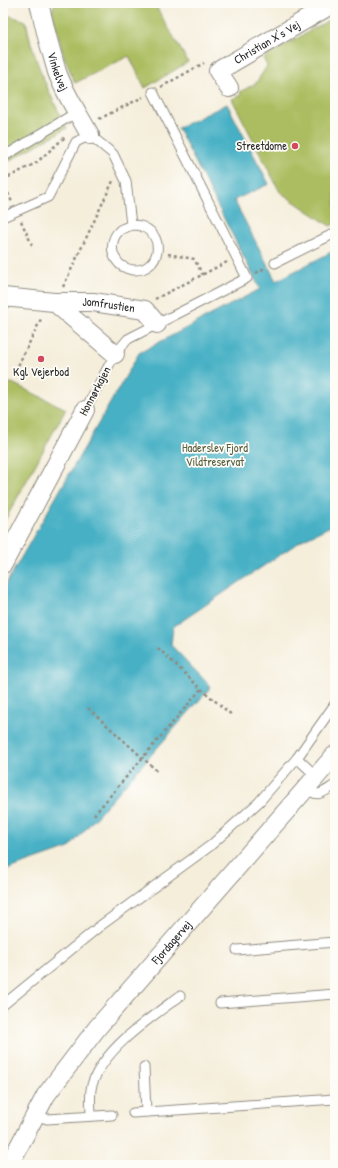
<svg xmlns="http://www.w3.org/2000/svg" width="338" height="1168" font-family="'Patrick Hand',sans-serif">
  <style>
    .green { fill: #abbd60; stroke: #6b7446 }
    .water { fill: #46b0c5; stroke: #386e78 }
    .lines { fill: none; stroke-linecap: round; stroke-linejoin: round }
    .lane-casing { stroke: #908c83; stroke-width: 11 }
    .street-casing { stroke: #908c83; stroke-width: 20 }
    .path { stroke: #908c83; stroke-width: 2.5; stroke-dasharray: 3 3; stroke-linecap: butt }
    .lane { stroke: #fff; stroke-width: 9 }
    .street { stroke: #fff; stroke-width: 18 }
    .poi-dot { fill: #d1495b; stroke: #fdfcf7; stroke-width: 1.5 }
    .labels { text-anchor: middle; stroke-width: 3.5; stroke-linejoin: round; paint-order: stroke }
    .street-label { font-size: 12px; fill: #2b2b2b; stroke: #fdfcf7 }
    .poi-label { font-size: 12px; fill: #2b2b2b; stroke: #fdfcf7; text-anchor: end }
    .park-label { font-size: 12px; fill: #585e3e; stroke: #fdfcf7 }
  </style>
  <rect width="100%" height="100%" fill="#fdfcf7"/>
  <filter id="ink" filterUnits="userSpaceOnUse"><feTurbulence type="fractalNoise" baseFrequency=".025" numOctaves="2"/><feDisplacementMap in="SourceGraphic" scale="8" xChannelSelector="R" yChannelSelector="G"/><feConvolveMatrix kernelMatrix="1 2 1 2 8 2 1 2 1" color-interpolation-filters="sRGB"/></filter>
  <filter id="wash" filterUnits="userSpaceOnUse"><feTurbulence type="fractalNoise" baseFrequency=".012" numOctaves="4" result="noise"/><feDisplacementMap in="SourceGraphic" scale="16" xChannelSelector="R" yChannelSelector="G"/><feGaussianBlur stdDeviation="0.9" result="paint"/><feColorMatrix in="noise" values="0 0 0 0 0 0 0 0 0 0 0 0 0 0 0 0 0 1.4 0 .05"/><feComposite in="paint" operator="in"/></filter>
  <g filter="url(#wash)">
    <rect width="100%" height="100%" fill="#f5eedb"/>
    <!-- green -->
    <g class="green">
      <path d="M55 3H154L188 62 145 88 129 56 75 83 63 54 52 10Z"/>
      <path d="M7 15 26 21C33 59 49 94 67 128L3 164V16Z"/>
      <path d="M329 20 333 26H335V224L330 226 280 192 232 99 241 95 240 92 256 83 267 66 263 58Z"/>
      <path d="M12 383 66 409 3 524V384Z"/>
    </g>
    <!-- water -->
    <path class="water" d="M227 104 269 184 234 200 276 281 335 250V524L302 540 173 627 171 645 211 687 69 848 3 871V589L139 353 260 289 178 128Z"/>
  </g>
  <g filter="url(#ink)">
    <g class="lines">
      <defs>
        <g id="lane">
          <path d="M3 157 77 112"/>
          <path d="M3 217 48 197 76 142 90 135 113 154 126 181 131 225C135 225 140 225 143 227 167 237 159 272 133 270 127 269 120 266 117 261 110 252 111 238 120 230 123 228 128 227 131 225"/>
          <path d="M275 263 335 233"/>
          <path d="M85 410 115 354 128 339 247 278 153 92"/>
          <path d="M297 758 335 704"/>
          <path d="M306 788C318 799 323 792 335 785"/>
          <path d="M237 950 335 942"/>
          <path d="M220 1003 335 994"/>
          <path d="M3 1005 100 926 210 846 259 802 297 758 316 776"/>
          <path d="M144 1067 146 1112"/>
          <path d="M133 1113 335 1099"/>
          <path d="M35 1115 47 1119 112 1115"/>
          <path d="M91 1116C91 1107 89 1094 92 1085 103 1049 150 1018 180 996"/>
        </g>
        <g id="street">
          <path id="s1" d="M39 3C44 26 50 49 57 72 65 94 79 115 90 135"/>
          <path id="s2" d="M229 88 218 71 334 3"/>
          <path id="s3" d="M3 297 54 302H93L145 310 157 324"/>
          <path d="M54 302 115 354"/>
          <path d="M3 564 85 410"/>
          <path id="s4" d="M9 1165 46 1095 97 1028 335 755"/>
        </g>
      </defs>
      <!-- lane casing -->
      <use href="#lane" class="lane-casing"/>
      <!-- street casing -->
      <use href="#street" class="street-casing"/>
      <!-- path -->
      <g class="path">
        <path d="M161 87 204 63"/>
        <path d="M99 119 143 97"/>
        <path d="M3 180 36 163 65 137"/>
        <path d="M3 182 12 202"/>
        <path d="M21 221 32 245"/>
        <path d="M168 254 194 259 203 275"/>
        <path d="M256 273 265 268"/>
        <path d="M63 287 113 181"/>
        <path d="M155 299 227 262"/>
        <path d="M13 376 42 317"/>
        <path d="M201 689 233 716"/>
        <path d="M88 708 157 771"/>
        <path d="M94 815 201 689 157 647"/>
      </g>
      <!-- lane -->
      <use href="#lane" class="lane"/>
      <!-- street -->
      <use href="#street" class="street"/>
    </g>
  </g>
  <!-- markers -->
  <g class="poi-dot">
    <circle cx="295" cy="146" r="4"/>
    <circle cx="41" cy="359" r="4"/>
  </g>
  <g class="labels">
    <!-- street labels -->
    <g class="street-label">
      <text dy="4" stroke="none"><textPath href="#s2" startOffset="77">Christian X's Vej</textPath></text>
      <text dy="4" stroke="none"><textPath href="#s1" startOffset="71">Vinkelvej</textPath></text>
      <text dy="4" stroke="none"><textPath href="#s3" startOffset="106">Jomfrustien</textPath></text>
      <text transform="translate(95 391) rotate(-62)" y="4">Honnørkajen</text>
      <text dy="4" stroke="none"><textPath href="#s4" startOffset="277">Fjordagervej</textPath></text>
    </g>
    <!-- poi labels -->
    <g class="poi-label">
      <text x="287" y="150">Streetdome</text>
      <text x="41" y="376" text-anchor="middle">Kgl Vejerbod</text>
    </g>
    <!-- park labels -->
    <g class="park-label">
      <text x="215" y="452">Haderslev Fjord<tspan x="215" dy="14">Vildtreservat</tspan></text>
    </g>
  </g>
  <!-- margin -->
  <rect width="338" height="1168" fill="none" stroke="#fdfcf7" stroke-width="16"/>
</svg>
